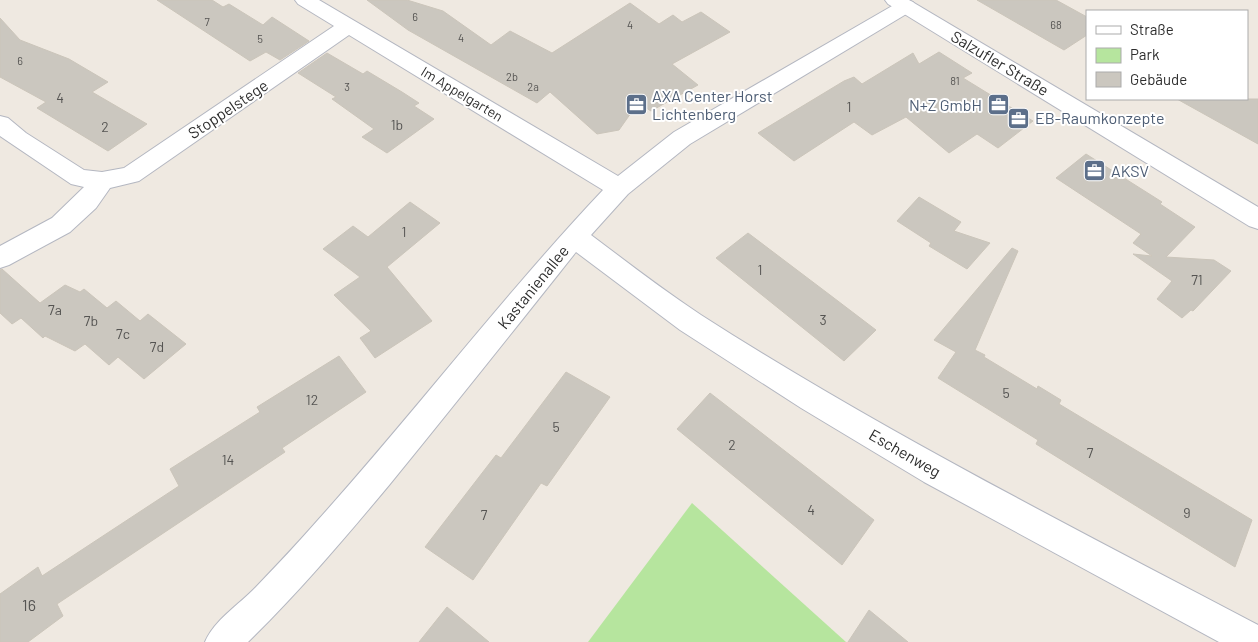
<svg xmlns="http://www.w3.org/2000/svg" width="1258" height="642" font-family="Barlow,sans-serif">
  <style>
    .green { fill: #b6e59e }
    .building { fill: #cbc7bf; stroke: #cbc5ba }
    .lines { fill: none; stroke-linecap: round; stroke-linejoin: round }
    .street-casing { stroke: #b4b7c1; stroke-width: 2 }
    .secondary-casing { stroke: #b4b7c1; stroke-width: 2 }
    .street { fill: #fff; fill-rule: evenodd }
    .secondary { fill: #fff; fill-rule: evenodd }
    .labels { text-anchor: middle; stroke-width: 4; stroke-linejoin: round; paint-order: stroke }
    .far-number-label { font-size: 11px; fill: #555452 }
    .far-street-label { font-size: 14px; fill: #2e2e2e; stroke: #fff }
    .number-label { font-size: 14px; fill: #555452 }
    .street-label { font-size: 16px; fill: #2e2e2e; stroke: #fff }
    .service-label { font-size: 16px; fill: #4e5e75; stroke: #fff; text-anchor: start }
    .near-number-label { font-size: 16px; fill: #555452 }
  </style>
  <rect width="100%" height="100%" fill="#efe9e1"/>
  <!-- green -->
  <path class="green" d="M692 503 846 642H588Z"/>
  <!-- building -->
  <g class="building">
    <path d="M157 0H212L223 7 229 4 263 25 272 17 309 41 280 60 266 52 250 61Z"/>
    <path d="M367 0H407L443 11 491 45 510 31 552 53 630 3 659 24 673 15 682 22 701 12 730 32 672 64 698 85 651 111 638 103 619 130 597 134 550 92 537 103 408 30Z"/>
    <path d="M977 0H1056L1087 17V35L1064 50Z"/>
    <path d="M0 18 20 40 69 59 108 82 92 92 147 124 108 151 37 108 46 102 0 77Z"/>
    <path d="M939 52 972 73 963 78 1033 121 998 148 977 134 949 153 906 117 872 135 854 122 794 161 758 133 844 81 854 77 862 84 913 53 919 64Z"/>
    <path d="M327 53 363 74 367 71 402 92 419 103 414 106 434 119 387 153 362 137 374 129 332 99 336 97 298 73Z"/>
    <path d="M1177 99H1258V144Z"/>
    <path d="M1086 154 1162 202 1160 204 1195 227 1166 257 1214 260 1231 271 1193 311 1191 310 1182 318 1157 299 1172 281 1133 254 1152 256 1133 243 1141 234 1056 178Z"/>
    <path d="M919 197 961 222 954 231 990 243 967 269 929 246 931 243 897 221Z"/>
    <path d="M410 202 440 223 387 267 432 321 375 358 360 338 371 331 334 295 360 277 323 249 353 226 368 237Z"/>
    <path d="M748 233 830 295 876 330 844 361 716 258Z"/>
    <path d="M1012 248 1018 251 975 350 985 355 984 357 1037 389 1038 386 1061 400 1059 404 1252 520 1235 567 1036 444 1038 440 938 378 956 352 934 340Z"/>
    <path d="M2 269 40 303 65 285 80 292 84 289 107 308 116 301 140 321 148 314 186 344 144 379 118 357 109 365 85 344 75 351 45 336 43 338 21 318 12 324 0 313V270Z"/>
    <path d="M339 356 366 392 282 448 285 452 57 604 63 616 28 642H0V594L38 567 42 576 179 486 170 469 260 412 257 407Z"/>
    <path d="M566 372 610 397 547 486 541 483 473 580 425 547 496 455 501 458Z"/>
    <path d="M710 393 874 520 842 565 677 429Z"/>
    <path d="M447 607 489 642H419Z"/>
    <path d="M869 610 908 642H848Z"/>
  </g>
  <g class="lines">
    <defs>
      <path id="street" d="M295 0H319L618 176 674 132 899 2 906 0 913 2 916 6 913 10 690 144 628 194 591 235C627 262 663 290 701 315 880 430 1070 526 1258 625V642H1219L924 482 801 408 680 330 576 252C514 330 453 407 390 484 345 538 299 592 248 642H205C215 619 239 605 256 587 277 565 298 543 318 520 415 412 503 296 603 190L349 35 139 181 110 188 96 208 70 232 9 265 0 268V246L52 218 84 187 71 184 0 136V116L8 118 26 133 84 170 102 172 124 168 334 26 298 4Z"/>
      <path id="secondary" d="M885 0H909L1258 207V229L1249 226 888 4Z"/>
    </defs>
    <!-- street casing -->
    <use href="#street" class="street-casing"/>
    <!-- secondary casing -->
    <use href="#secondary" class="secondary-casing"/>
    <!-- street -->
    <use href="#street" class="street"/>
    <!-- secondary -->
    <use href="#secondary" class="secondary"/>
  </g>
  <!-- icons -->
  <defs>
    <symbol id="office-square" viewBox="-11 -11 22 22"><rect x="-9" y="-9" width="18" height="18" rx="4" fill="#5c6f8a" stroke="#fff"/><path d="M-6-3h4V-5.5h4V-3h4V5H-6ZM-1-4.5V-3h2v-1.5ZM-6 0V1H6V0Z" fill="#fff"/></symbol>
  </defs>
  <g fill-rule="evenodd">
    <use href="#office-square" x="624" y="92" width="25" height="25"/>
    <use href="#office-square" x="986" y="92" width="25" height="25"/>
    <use href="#office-square" x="1006" y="106" width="25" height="25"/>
    <use href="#office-square" x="1082" y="158" width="25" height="25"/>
  </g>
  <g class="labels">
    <!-- far-number labels -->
    <g class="far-number-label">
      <text x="415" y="21">6</text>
      <text x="207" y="26">7</text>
      <text x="630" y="29">4</text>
      <text x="1056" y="29">68</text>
      <text x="461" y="42">4</text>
      <text x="260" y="43">5</text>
      <text x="20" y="65">6</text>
      <text x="512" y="81">2b</text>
      <text x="955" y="85">81</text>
      <text x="347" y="91">3</text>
      <text x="533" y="91">2a</text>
    </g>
    <!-- far-street labels -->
    <g class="far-street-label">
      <text transform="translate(462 94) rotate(31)" y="5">Im Appelgarten</text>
    </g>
    <!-- number labels -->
    <g class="number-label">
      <text x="60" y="103">4</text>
      <text x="849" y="112">1</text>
      <text x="397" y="130">1b</text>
      <text x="105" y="132">2</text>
      <text x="404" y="237">1</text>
      <text x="760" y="275">1</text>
      <text x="1197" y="285">71</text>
      <text x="55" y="315">7a</text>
      <text x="823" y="325">3</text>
      <text x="91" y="326">7b</text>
      <text x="123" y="339">7c</text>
      <text x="157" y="352">7d</text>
      <text x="1006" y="398">5</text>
      <text x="312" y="405">12</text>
      <text x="556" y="432">5</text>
      <text x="732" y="450">2</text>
      <text x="1090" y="458">7</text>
      <text x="228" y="465">14</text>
      <text x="811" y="515">4</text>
      <text x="1187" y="518">9</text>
      <text x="484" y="520">7</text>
    </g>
    <!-- street labels -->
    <g class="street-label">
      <text transform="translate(1000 63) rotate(31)" y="6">Salzufler Straße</text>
      <text transform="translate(228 109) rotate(-34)" y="6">Stoppelstege</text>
      <text transform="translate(533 287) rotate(-51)" y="6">Kastanienallee</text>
      <text transform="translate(905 453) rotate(30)" y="6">Eschenweg</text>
    </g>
    <!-- service labels -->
    <g class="service-label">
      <text x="652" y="102">AXA Center Horst<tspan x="652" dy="18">Lichtenberg</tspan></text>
      <text x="982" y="111" text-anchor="end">N+Z GmbH</text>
      <text x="1035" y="124">EB-Raumkonzepte</text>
      <text x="1111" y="177">AKSV</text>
    </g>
    <!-- near-number labels -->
    <g class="near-number-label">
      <text x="29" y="611">16</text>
    </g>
  </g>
  <!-- legend -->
  <rect x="1086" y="10" width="162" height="90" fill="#ffffff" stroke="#ababab"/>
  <rect x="1096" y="26" width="25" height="8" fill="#ffffff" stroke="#ababab"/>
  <text x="1130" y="35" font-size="15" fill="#2e2e2e">Straße</text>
  <rect x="1096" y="48" width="25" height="15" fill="#b6e59e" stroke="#ababab"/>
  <text x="1130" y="60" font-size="15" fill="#2e2e2e">Park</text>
  <rect x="1096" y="72" width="25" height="15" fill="#cbc7bf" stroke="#ababab"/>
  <text x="1130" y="85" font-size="15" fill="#2e2e2e">Gebäude</text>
</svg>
